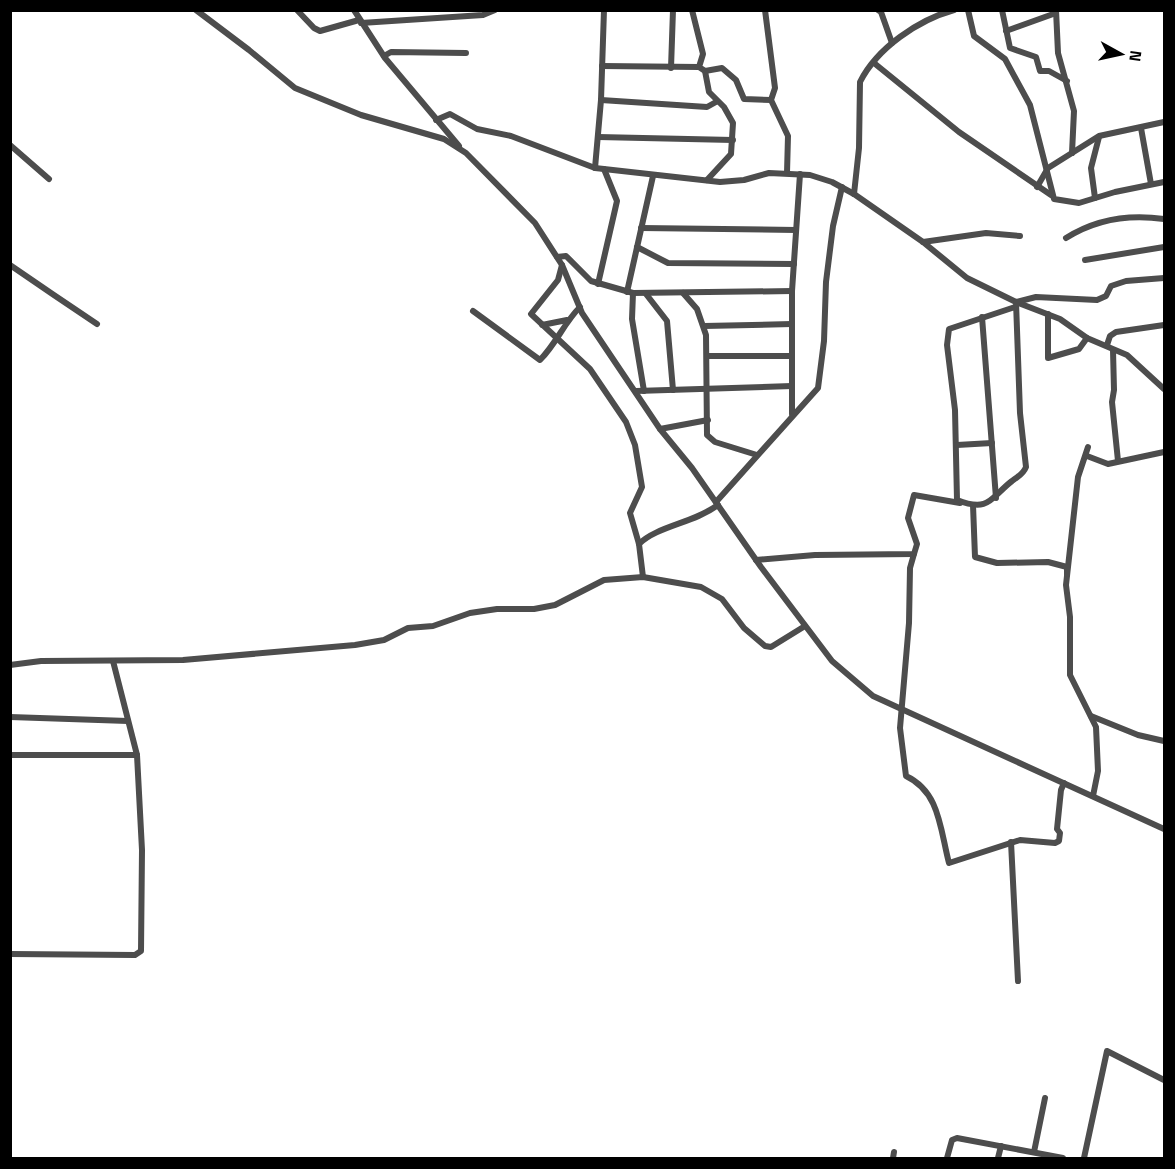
<svg xmlns="http://www.w3.org/2000/svg" width="1175" height="1169" font-family="'Titillium Web',sans-serif">
  <style>
    .lines { fill: none; stroke-linecap: round; stroke-linejoin: round }
    .minor { stroke: #4d4d4d; stroke-width: 6 }
  </style>
  <rect width="100%" height="100%" fill="#fff"/>
  <g class="lines">
    <!-- minor -->
    <g class="minor">
      <path d="M196 10 249 50 295 88 361 115 444 139 466 153 535 223 562 265 582 313 660 429 692 468 761 567 832 661 873 696 1164 829"/>
      <path d="M297 10 314 28 320 31 359 20"/>
      <path d="M354 10 385 58 459 146"/>
      <path d="M692 10 703 54 699 67 705 71 709 92 724 107 733 123 731 154 707 180"/>
      <path d="M765 10 775 88 771 100 788 136 787 173"/>
      <path d="M878 10 881 12 892 43"/>
      <path d="M968 10 974 36 1005 59 1030 105 1054 199 1079 203 1115 192 1164 182"/>
      <path d="M1002 10 1010 48 1036 57 1040 71H1049L1067 81"/>
      <path d="M1056 10 1058 53 1074 111 1072 153"/>
      <path d="M361 23 483 15 495 10"/>
      <path d="M1006 31 1056 13"/>
      <path d="M384 56 391 52 466 53"/>
      <path d="M874 63 959 132 1051 195"/>
      <path d="M602 66 699 67"/>
      <path d="M671 68 673 10"/>
      <path d="M705 71 722 68 736 80 744 99 771 100"/>
      <path d="M601 100 707 107 716 102"/>
      <path d="M436 120 450 114 477 129 511 136 595 168 720 182 744 180 769 173 810 175 832 182 854 194 923 242 967 278 1016 302 1060 319 1087 338 1127 355 1164 389"/>
      <path d="M1141 128 1151 184"/>
      <path d="M598 137 733 140"/>
      <path d="M10 145 49 179"/>
      <path d="M595 168 601 100 604 10"/>
      <path d="M1037 187 1048 168 1099 136 1164 122"/>
      <path d="M854 194 859 148 860 82C877 48 918 20 954 10"/>
      <path d="M1095 198 1091 168 1099 137"/>
      <path d="M641 228 796 230"/>
      <path d="M1066 238C1096 219 1129 214 1164 219"/>
      <path d="M923 242 986 233 1020 236"/>
      <path d="M637 247 668 263 794 264"/>
      <path d="M557 257 566 256 591 281 633 293 792 291"/>
      <path d="M1085 260 1164 247"/>
      <path d="M10 265C39 285 67 304 97 324"/>
      <path d="M562 265 558 280 531 314 590 369 626 422 635 445 642 487 630 513 639 544 643 577"/>
      <path d="M598 284 617 201 604 169"/>
      <path d="M627 292 653 176"/>
      <path d="M633 293 632 319 644 391"/>
      <path d="M683 293 697 309 706 335 707 435 715 442 757 455"/>
      <path d="M646 294 667 321 673 390"/>
      <path d="M1016 302 1036 297 1097 300 1106 296 1111 286 1126 281 1164 278"/>
      <path d="M1015 307 949 329 947 345 955 410 957 500C990 513 991 497 1012 481 1018 476 1023 475 1026 467L1020 413 1016 302"/>
      <path d="M473 311 540 360C556 344 564 323 580 307"/>
      <path d="M1048 314V358L1079 349 1087 338"/>
      <path d="M982 317 996 498"/>
      <path d="M542 325 567 320"/>
      <path d="M704 326 792 324"/>
      <path d="M1107 345 1110 336 1116 332 1164 325"/>
      <path d="M1113 350 1114 390 1112 402 1118 461"/>
      <path d="M707 356H792"/>
      <path d="M636 391 792 386"/>
      <path d="M792 414V291L800 174"/>
      <path d="M660 429 708 420"/>
      <path d="M957 445 992 443"/>
      <path d="M1088 447 1078 477 1066 585 1070 617V675L1096 727 1098 771 1093 796"/>
      <path d="M1087 456 1108 464 1164 452"/>
      <path d="M716 502 818 388 824 341 826 282 833 226 842 187"/>
      <path d="M973 505 975 557 997 563 1048 562 1067 567V574"/>
      <path d="M639 544C657 526 694 523 718 505"/>
      <path d="M914 554 910 568 909 623 900 728 906 776C940 792 940 829 949 863L1020 840 1055 843 1059 841 1060 833 1057 829 1061 790 1064 783"/>
      <path d="M756 560 815 555 914 554 917 544 908 518 914 495 960 503"/>
      <path d="M10 665 41 661 183 660 355 645 384 640 408 628 433 626 470 613 497 609H534L555 605 604 580 643 577 701 587 722 599 744 628 765 646 771 647 805 626"/>
      <path d="M1091 716 1138 735 1164 741"/>
      <path d="M10 717 128 721"/>
      <path d="M10 755H137"/>
      <path d="M1011 842 1018 981"/>
      <path d="M10 954 135 955 141 951 142 850 137 755 113 661"/>
      <path d="M1034 1152 1045 1098"/>
      <path d="M893 1158 894 1152"/>
      <path d="M947 1158 952 1140 957 1138 1063 1158"/>
      <path d="M998 1158 1001 1146"/>
      <path d="M1084 1158 1107 1051 1164 1080"/>
    </g>
  </g>
  <!-- border -->
  <rect width="1175" height="1169" fill="none" stroke="#000000" stroke-width="24"/>
  <!-- north arrow -->
  <g transform="translate(1121 54) rotate(98)" stroke="#ffffff" stroke-width="4.5" paint-order="stroke">
  <path d="M0-4.5L10 22L0 15L-10 22Z" fill="#000000"/>
  <text y="-9" font-size="16" font-weight="bold" text-anchor="middle" fill="#000000">N</text>
  </g>
</svg>
